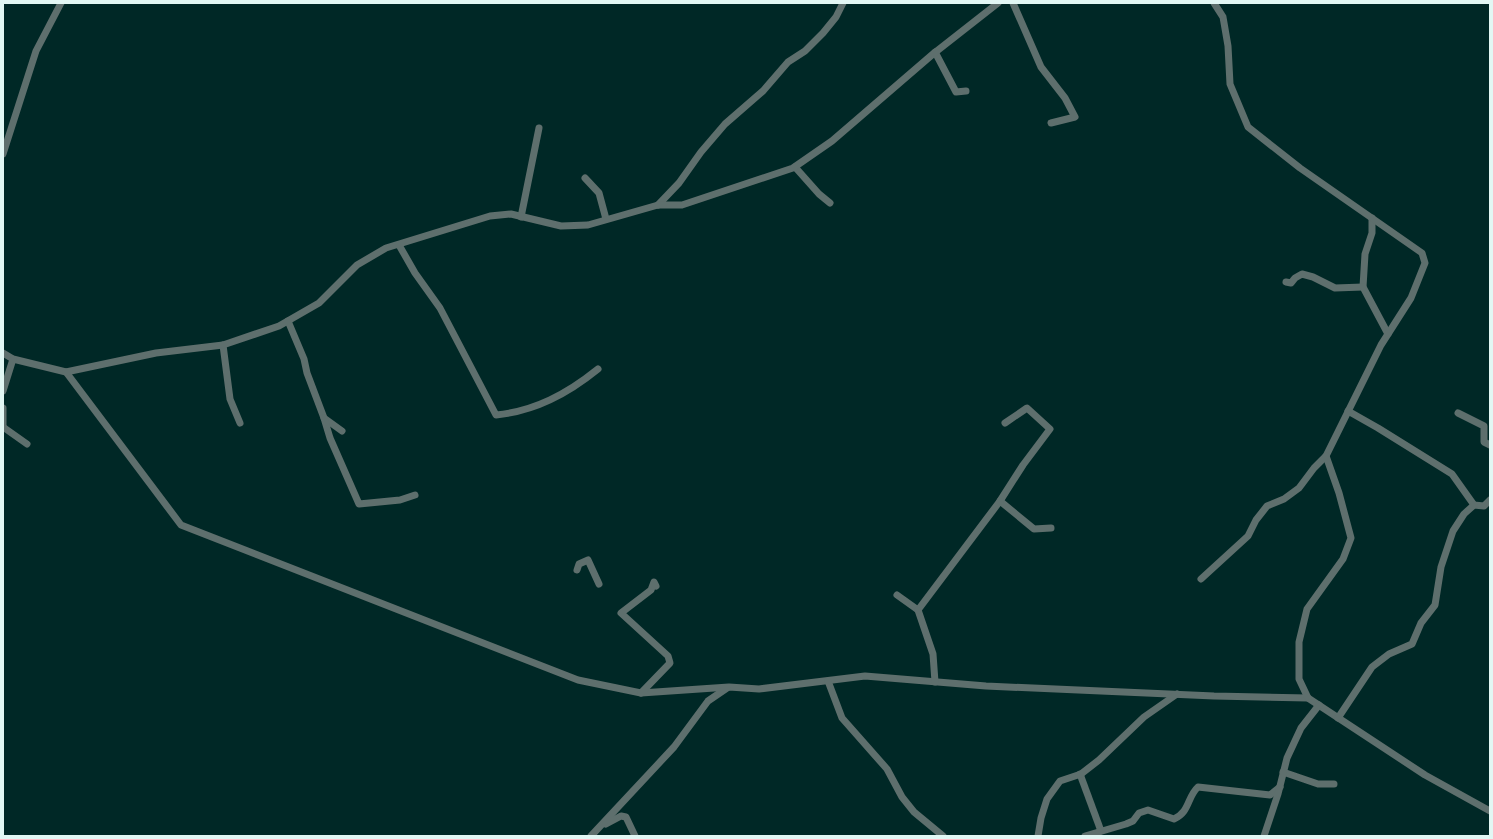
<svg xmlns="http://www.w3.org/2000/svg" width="1493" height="839" font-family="Rubik,sans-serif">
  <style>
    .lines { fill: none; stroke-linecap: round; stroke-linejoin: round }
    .street { stroke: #5e6f6d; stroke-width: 7 }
  </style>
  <rect width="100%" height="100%" fill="#002826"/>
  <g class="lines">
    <!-- street -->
    <g class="street">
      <path d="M1013 3 1041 67 1065 98 1075 117 1051 123"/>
      <path d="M935 52 956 92 966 91"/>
      <path d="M3 154 36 51 61 3"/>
      <path d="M795 167 819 194 830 203"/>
      <path d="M585 178 599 193 606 219"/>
      <path d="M658 205 679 183 701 152 725 124 763 91 788 62 805 51 823 33 836 17 843 3"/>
      <path d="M521 217 539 128"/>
      <path d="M1372 218V233L1365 254 1363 287 1388 334"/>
      <path d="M399 245 415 273 440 308 496 415C535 411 567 394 598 369"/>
      <path d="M1286 282 1291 283 1295 278 1302 274 1313 277 1335 288 1363 287"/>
      <path d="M288 321 304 359 307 373 324 418 342 431"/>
      <path d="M223 345 230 399 240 423"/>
      <path d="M3 353 13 359 66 372 181 525 578 680 641 693 729 687 759 689 865 676 986 686 1214 696 1308 698 1425 775 1490 811"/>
      <path d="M66 372 156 353 223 345 279 326 319 303 357 265 386 248 490 216 511 214 561 226 588 225 658 205H682L793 168 832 141 933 54 998 3"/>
      <path d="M3 391 13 359"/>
      <path d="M3 408V426"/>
      <path d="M1348 411 1378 428 1452 474 1474 505 1484 506 1490 500"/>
      <path d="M1458 413 1484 426V442L1490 445"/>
      <path d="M324 418 330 438 359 504 400 500 415 495"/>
      <path d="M3 427 27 444"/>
      <path d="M1000 501 1034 529 1051 528"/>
      <path d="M577 570 579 564 588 560 599 584"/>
      <path d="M1201 579 1248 536 1256 520 1267 506 1284 499 1299 488 1314 468 1326 456 1381 345 1411 298 1425 263 1422 253 1300 168 1248 127 1230 84 1228 46 1223 17 1214 3"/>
      <path d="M897 595 918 610 933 654 935 682"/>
      <path d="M918 610 1000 501 1023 465 1050 429 1027 408 1005 423"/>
      <path d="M828 681 842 718 887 769 902 797 914 812 943 836"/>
      <path d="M641 693 670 663 668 656 621 613 651 590 654 582 656 586"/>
      <path d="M1308 698 1299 679V642L1307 609 1343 559 1351 538 1339 493 1326 456"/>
      <path d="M1338 718 1372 667 1389 654 1412 644 1421 623 1435 605 1441 567 1453 531 1464 514 1474 505"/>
      <path d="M1283 772 1318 784H1334"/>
      <path d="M1080 774 1101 831"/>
      <path d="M606 824 621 816 626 817 635 836"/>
      <path d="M591 836 674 747 708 701 727 688"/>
      <path d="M1038 836 1041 818 1047 799 1060 781 1081 774 1099 760 1144 717 1177 694"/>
      <path d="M1085 836 1126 824 1133 821 1139 813 1148 810 1174 819C1190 812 1187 797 1198 787L1270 795 1280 787"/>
      <path d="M1264 836 1278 794 1287 758 1301 728 1319 705"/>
    </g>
  </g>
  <!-- border -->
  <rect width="1493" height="839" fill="none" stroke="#e2f7f4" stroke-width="8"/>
</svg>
